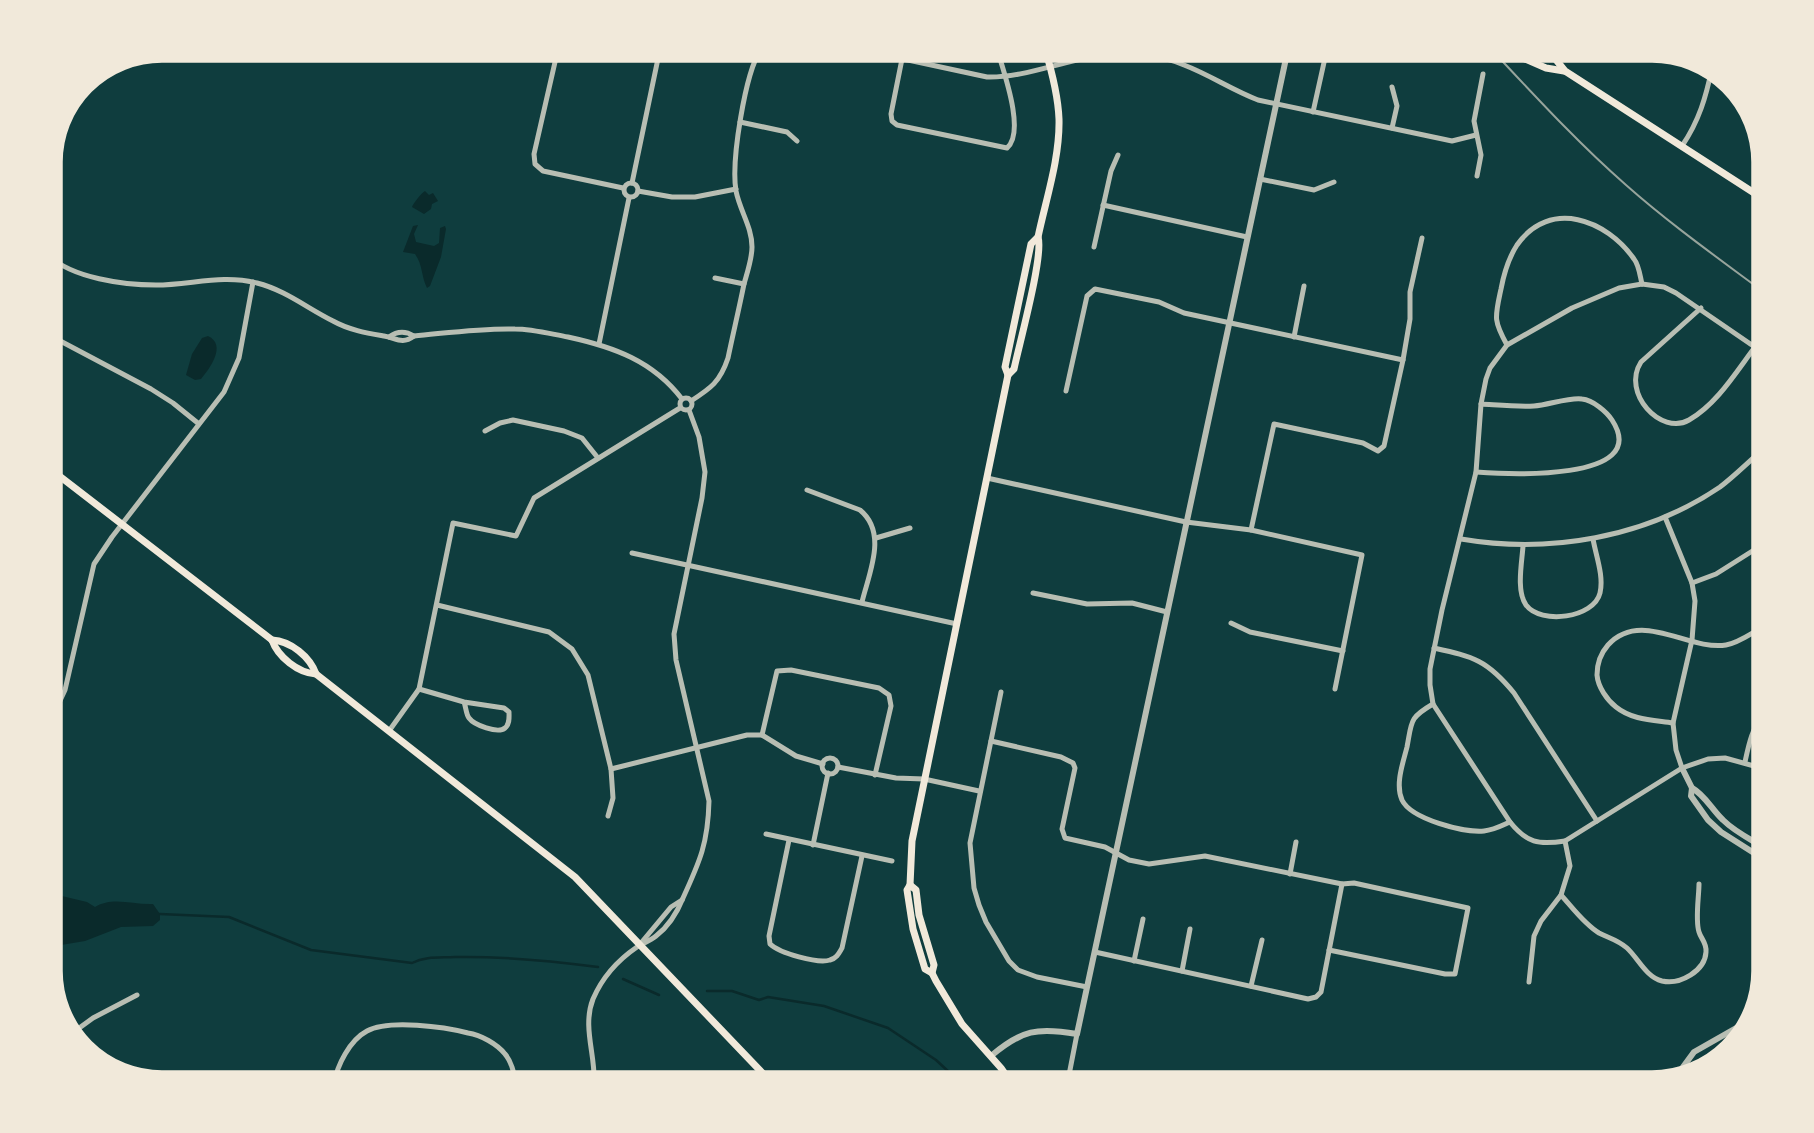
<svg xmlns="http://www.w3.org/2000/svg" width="1814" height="1133" font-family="Helvetica,sans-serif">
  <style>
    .water { fill: #0a2a2b }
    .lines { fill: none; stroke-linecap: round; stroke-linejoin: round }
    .stream { stroke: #0a2a2b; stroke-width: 2.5 }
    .minor { stroke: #b8beb3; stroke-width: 5 }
    .tertiary { stroke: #b8beb3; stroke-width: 6 }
    .secondary { stroke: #f1e9da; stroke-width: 7 }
    .tram { stroke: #97a49c; stroke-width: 2 }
    .rim { fill: none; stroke: #f1e9da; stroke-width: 3.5 }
  </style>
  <rect width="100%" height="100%" fill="#0f3d3e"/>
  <!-- water -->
  <g class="water">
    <path d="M425 191 429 195 433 193 438 201 432 204 431 209 424 214 412 207C413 204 421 193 425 191Z"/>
    <path d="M418 225 414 234 416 242 434 246 439 243 440 228 445 226 446 229 441 257 430 286 427 288C421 276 423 265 415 254L403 252 413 226Z"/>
    <path d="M208 336C227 345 210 368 201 379L195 380 186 375 192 354 202 338Z"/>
    <path d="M49 893 87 902 95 907C113 896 133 905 153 904L160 914V920L153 926 121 927 85 941 49 947Z"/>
  </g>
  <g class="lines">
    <!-- stream -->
    <g class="stream">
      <path d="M160 914 229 917 311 950 412 963C426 956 440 958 455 957 503 956 551 961 598 967"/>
      <path d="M623 979 659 995"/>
      <path d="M707 991H732L759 1000 768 997 824 1006 888 1028 936 1060 962 1084"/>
    </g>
    <!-- minor -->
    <g class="minor">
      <path d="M558 49 534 154 535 164 543 171 623 188"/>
      <path d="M857 49 987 77C1024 78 1061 61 1098 56 1126 52 1158 54 1184 65 1210 75 1232 90 1258 100L1452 141 1476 135"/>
      <path d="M904 49 891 114 892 121 897 125 1007 148C1026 132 1003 70 997 49"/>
      <path d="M1392 87 1397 106 1392 128"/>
      <path d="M1313 112 1327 49"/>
      <path d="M740 122 787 132 797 141"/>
      <path d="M1682 146C1699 121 1706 97 1712 68"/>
      <path d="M1477 176 1481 155 1474 121 1483 74"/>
      <path d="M1260 179 1314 190 1334 182"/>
      <circle cx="631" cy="190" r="7"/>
      <path d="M632 183 660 49"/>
      <path d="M638 191 672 197H695L736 189"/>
      <path d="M1103 205 1247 237"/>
      <path d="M1094 247 1111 171 1118 155"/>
      <path d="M49 256C73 278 123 285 156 285 191 285 222 274 257 283 285 290 307 308 333 321 349 330 367 333 384 336 396 338 402 345 414 336 447 333 481 328 515 329 532 329 551 334 568 337 614 347 653 361 682 399"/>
      <path d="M715 278 744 284"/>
      <path d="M1701 308 1641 362C1621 393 1661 436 1689 420 1717 404 1736 372 1755 347"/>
      <path d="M49 335 151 389 173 403 199 424"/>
      <path d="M389 337C397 331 406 331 414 336"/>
      <path d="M1294 337 1304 286"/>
      <path d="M599 344 629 198"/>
      <path d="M1507 345C1493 320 1495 317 1501 289 1504 273 1508 259 1517 245 1550 198 1607 220 1634 259 1639 265 1640 276 1642 284"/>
      <path d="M1765 354 1676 293 1664 287 1642 284 1619 288 1572 308 1507 345 1490 368 1486 379 1481 404 1476 472 1442 610 1430 669V685L1433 704 1510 822C1527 843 1538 845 1565 841L1682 768 1708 759 1725 758 1765 769"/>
      <path d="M1066 391 1087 296 1095 289 1159 302 1184 313 1403 360"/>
      <circle cx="686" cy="404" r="6"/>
      <path d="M691 401C711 388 720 382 728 358 733 334 739 309 744 284 747 273 752 259 752 247 752 227 740 211 736 191 731 161 745 73 761 49"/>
      <path d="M485 431 500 423 513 420 564 431 582 438 598 458"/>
      <path d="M1476 472C1503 474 1653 483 1612 420 1607 412 1593 400 1582 399 1570 397 1548 405 1534 406 1517 407 1498 405 1481 404"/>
      <path d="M987 478 1186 522 1251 530 1362 555 1335 689"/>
      <path d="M807 490 860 510C888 533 869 573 862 602"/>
      <path d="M1665 517 1692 583 1695 601 1692 640 1673 723 1676 750 1682 768"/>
      <path d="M1251 530 1274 424 1363 443 1378 451 1384 446 1403 360 1410 319V292L1422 238"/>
      <path d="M876 538 910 528"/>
      <path d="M1461 539C1549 554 1645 538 1720 487 1736 475 1750 460 1765 448"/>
      <path d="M1523 546C1522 562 1516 591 1526 605 1541 625 1594 618 1600 593 1604 576 1596 556 1593 539"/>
      <path d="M632 553 957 624"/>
      <path d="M1692 583 1716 574 1754 550H1765"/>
      <path d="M1033 593 1087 604 1132 603 1167 612"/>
      <path d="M437 605 549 632 572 649 588 675 611 769 613 798 608 816"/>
      <path d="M1231 623 1250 632 1343 651"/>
      <path d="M1434 648C1474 657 1487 660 1514 693L1597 821"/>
      <path d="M419 689 464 702 504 708 509 712C509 717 510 724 505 728 498 734 474 725 469 718 466 714 466 707 464 702"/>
      <path d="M1001 692 970 843 974 888 979 905 986 922 1009 961 1018 970 1037 977 1087 987"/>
      <path d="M1433 704C1409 718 1412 721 1407 747 1403 763 1395 784 1402 800 1411 819 1464 833 1484 831 1494 830 1501 826 1510 822"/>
      <path d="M49 714 58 705 65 690 94 564 112 537 224 392 239 358 253 282"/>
      <path d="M1673 723C1653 720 1632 720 1616 707 1607 700 1598 687 1597 675 1597 664 1601 653 1608 645 1641 609 1688 651 1726 645 1739 643 1753 632 1765 626"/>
      <path d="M389 731 419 689 453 523 516 536 534 498 680 408"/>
      <path d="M762 735 777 671 791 670 879 688 889 695 891 706 875 775"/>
      <path d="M991 741 1061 757 1073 763 1075 768 1062 829 1065 838 1105 847 1129 860 1149 864 1205 856 1342 884 1354 883 1468 908 1455 974H1445L1329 950"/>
      <circle cx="830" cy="766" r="8"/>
      <path d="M1745 762C1749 743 1752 728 1765 712"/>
      <path d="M838 767 896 778 924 779 979 791"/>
      <path d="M611 769 747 735H762L796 756 823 764"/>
      <path d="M766 834 892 861"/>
      <path d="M789 840 769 936 770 944C779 953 818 964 830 960 837 958 839 953 842 948L862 856"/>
      <path d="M813 845 828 773"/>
      <path d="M1290 874 1296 842"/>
      <path d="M1561 895C1572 907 1584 924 1599 933 1609 938 1618 940 1627 948 1638 958 1646 977 1662 981 1680 985 1705 971 1706 952 1707 943 1701 939 1699 932 1695 920 1699 896 1699 884"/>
      <path d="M641 943 671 907 682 900"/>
      <path d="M1095 952 1308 999 1316 997 1321 992 1342 884"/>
      <path d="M1134 961 1143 919"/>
      <path d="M1182 971 1190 929"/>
      <path d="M1529 982 1534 936 1541 921 1561 895 1570 866 1565 841"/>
      <path d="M1251 986 1262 940"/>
      <path d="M71 1034 93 1018 137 995"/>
      <path d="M334 1084C337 1065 350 1040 367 1031 389 1019 445 1027 468 1033 481 1035 497 1044 505 1054 512 1062 514 1074 516 1084"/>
      <path d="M594 1084C596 1056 582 1027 593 999 602 978 618 960 637 947 643 943 650 941 656 936 669 926 677 913 683 898 700 861 708 843 709 801L676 660 674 634 702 498 705 472 699 437 689 410"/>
      <path d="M1073 1084 1069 1075 1077 1034"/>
      <path d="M1458 1084 1474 1074 1499 1080 1506 1084"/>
    </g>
    <!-- tertiary -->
    <g class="tertiary">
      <path d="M1682 768 1692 788 1691 796 1708 820 1721 832 1765 860"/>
      <path d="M1692 788C1705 795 1712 810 1723 820 1735 832 1750 839 1765 848"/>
      <path d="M991 1056C1022 1030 1037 1027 1077 1034L1288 49"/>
      <path d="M1691 1074 1703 1062 1729 1048"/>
      <path d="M1675 1078 1694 1052 1752 1019"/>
    </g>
    <!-- secondary -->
    <g class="secondary">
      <path d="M1502 49 1546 68 1564 71"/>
      <path d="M1539 49 1553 56 1565 71 1765 200"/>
      <path d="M1008 375 1014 369C1019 345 1044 255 1038 237"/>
      <path d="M49 468 272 640C278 657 298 673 316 674"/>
      <path d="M272 640C291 641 310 657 316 674L575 877 773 1084"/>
      <path d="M910 885 916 890 919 915 934 965 932 973 936 981 962 1024 1001 1068 1012 1084"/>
      <path d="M932 973 925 969 913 929 907 890 910 885 912 841 1008 375 1005 367 1031 244 1038 237C1046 199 1060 158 1059 119 1058 95 1052 72 1045 49"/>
    </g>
    <!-- tram -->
    <path class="tram" d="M1491 49C1535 96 1578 143 1626 185 1670 224 1718 258 1765 293"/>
  </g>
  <!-- crop -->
  <path d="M0 0H1814V1133H0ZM162 61H1652A101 101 0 0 1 1753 162V971A101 101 0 0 1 1652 1072H162A101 101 0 0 1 61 971V162A101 101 0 0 1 162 61Z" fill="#f1e9da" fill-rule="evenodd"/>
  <path class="rim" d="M162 61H1652A101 101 0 0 1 1753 162V971A101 101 0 0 1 1652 1072H162A101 101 0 0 1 61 971V162A101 101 0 0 1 162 61Z"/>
</svg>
